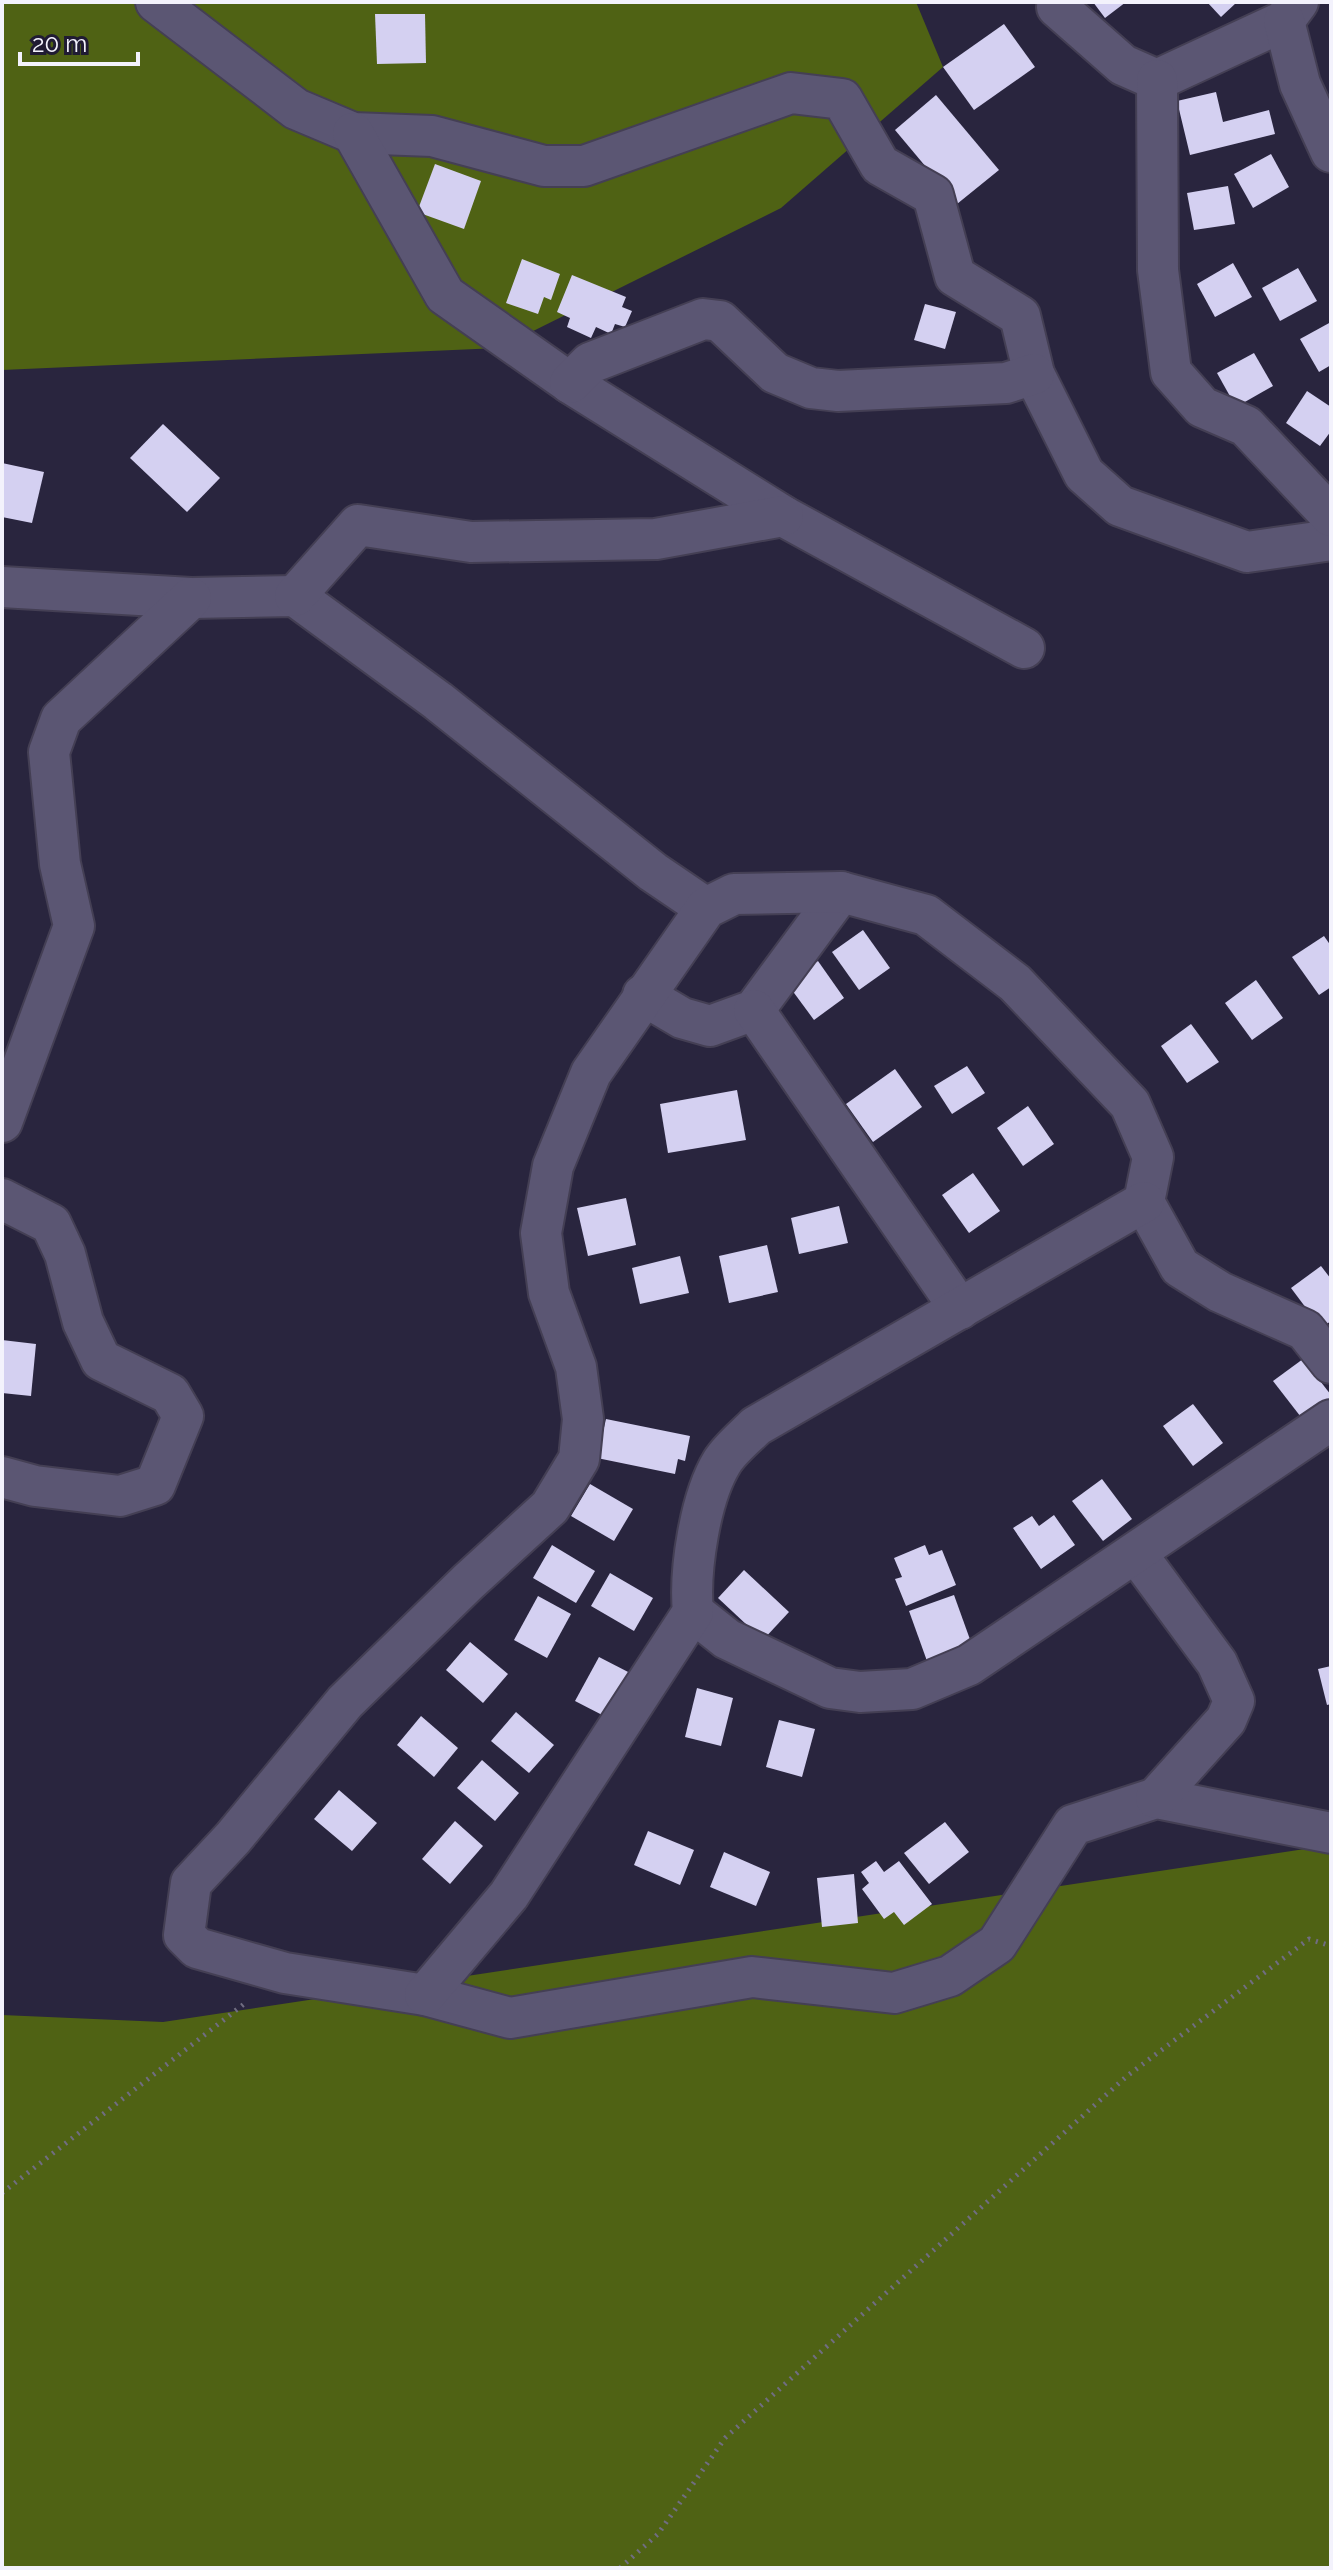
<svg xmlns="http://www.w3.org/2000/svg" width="1333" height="2570" font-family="Raleway,sans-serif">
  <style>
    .forest { fill: #4f6214 }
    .building { fill: #d4d0f1 }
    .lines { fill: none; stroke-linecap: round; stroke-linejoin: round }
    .minor-casing { stroke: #443f54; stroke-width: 44 }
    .path { stroke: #706d81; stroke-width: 5; stroke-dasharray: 2 6; stroke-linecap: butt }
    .minor { stroke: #5b5673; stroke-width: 40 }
  </style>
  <rect width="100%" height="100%" fill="#29253e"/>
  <!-- forest -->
  <g class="forest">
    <path d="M2 2H916L943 67 781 208 499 348 2 370Z"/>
    <path d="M1331 1845V2568H2V2015L163 2022Z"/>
  </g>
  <!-- building -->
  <g class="building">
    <path d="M1093 2H1126L1105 18Z"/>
    <path d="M1207 2H1237L1221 17Z"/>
    <path d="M375 14H425L426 63 377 64Z"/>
    <path d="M1004 24 1035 67 974 110 943 67Z"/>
    <path d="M1216 92 1223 122 1269 110 1275 134 1190 155 1177 101Z"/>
    <path d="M936 95 999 170 957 204 895 130Z"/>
    <path d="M1271 154 1289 187 1253 208 1234 174Z"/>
    <path d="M435 164 481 181 464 229 417 212Z"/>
    <path d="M1228 186 1235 224 1194 230 1187 193Z"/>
    <path d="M522 259 560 274 551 300 544 297 538 314 506 303Z"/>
    <path d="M1233 263 1252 297 1215 317 1197 284Z"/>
    <path d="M1298 268 1317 301 1280 321 1262 288Z"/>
    <path d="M572 275 626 297 622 307 632 311 625 327 615 324 611 334 596 327 591 338 567 327 570 318 557 312Z"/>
    <path d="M925 304 956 312 945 349 914 340Z"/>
    <path d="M1331 322V365L1319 372 1300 339Z"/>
    <path d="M1254 353 1273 386 1236 407 1217 373Z"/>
    <path d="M1307 391 1331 407V431L1320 446 1286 423Z"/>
    <path d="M163 424 220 478 187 512 130 458Z"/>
    <path d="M2 463 44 472 32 523 2 517Z"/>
    <path d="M863 930 890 968 859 990 832 952Z"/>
    <path d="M1324 936 1331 946V987L1319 995 1292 957Z"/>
    <path d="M818 961 844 998 814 1020 786 982Z"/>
    <path d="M1256 980 1283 1018 1252 1040 1225 1003Z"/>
    <path d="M1191 1024 1219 1062 1187 1083 1161 1046Z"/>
    <path d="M967 1066 985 1093 952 1114 934 1086Z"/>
    <path d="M895 1069 922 1107 873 1142 846 1104Z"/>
    <path d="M737 1090 746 1140 668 1153 660 1104Z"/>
    <path d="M1028 1106 1054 1144 1023 1166 997 1128Z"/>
    <path d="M973 1173 1000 1211 969 1233 942 1195Z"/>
    <path d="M626 1198 636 1245 588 1256 577 1208Z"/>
    <path d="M839 1206 848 1243 799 1254 791 1218Z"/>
    <path d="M767 1245 778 1292 729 1303 719 1256Z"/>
    <path d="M680 1256 689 1293 640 1304 632 1268Z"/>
    <path d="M1321 1266 1331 1279V1321L1321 1328 1291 1288Z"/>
    <path d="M2 1340 36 1344 31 1396 2 1393Z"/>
    <path d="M1303 1359 1331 1395V1400L1304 1421 1273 1381Z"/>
    <path d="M1193 1404 1223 1443 1193 1466 1163 1426Z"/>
    <path d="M606 1419 690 1436 685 1461 678 1459 675 1474 597 1458Z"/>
    <path d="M1102 1479 1132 1519 1103 1541 1072 1501Z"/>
    <path d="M590 1484 633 1509 614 1541 571 1516Z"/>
    <path d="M1054 1515 1075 1545 1041 1569 1013 1528 1032 1516 1039 1526Z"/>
    <path d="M552 1545 595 1571 576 1603 533 1578Z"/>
    <path d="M925 1545 929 1555 942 1550 956 1585 906 1606 895 1579 902 1577 894 1558Z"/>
    <path d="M744 1570 789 1612 763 1640 718 1598Z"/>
    <path d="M610 1573 653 1598 634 1631 591 1606Z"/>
    <path d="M954 1595 972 1645 927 1661 909 1611Z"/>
    <path d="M538 1596 571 1614 547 1658 514 1640Z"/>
    <path d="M470 1642 508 1674 483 1703 446 1670Z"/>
    <path d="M599 1657 632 1674 608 1718 575 1701Z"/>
    <path d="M1331 1666V1704L1327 1705 1318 1669Z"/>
    <path d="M697 1688 733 1698 721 1746 685 1737Z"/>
    <path d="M516 1712 554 1745 529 1773 491 1741Z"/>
    <path d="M421 1716 458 1748 434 1777 397 1745Z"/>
    <path d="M779 1720 815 1729 802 1777 766 1767Z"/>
    <path d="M482 1760 519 1793 495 1821 457 1788Z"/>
    <path d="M339 1790 377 1823 352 1851 314 1819Z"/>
    <path d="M455 1821 483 1846 450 1884 422 1859Z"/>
    <path d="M945 1822 969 1852 929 1884 904 1853Z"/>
    <path d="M648 1831 694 1850 680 1885 634 1865Z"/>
    <path d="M724 1852 770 1872 756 1906 710 1887Z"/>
    <path d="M876 1861 884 1872 899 1861 932 1904 904 1925 894 1912 884 1919 862 1889 869 1883 861 1872Z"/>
    <path d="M854 1874 858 1923 822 1927 817 1878Z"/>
  </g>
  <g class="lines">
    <defs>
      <g id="minor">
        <path d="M156 2 296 109 353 133 432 136 544 166H584L791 93 842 99 880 165 933 195 955 276 1020 316 1034 374 1084 474 1120 506 1247 552 1331 540"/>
        <path d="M1057 7 1123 65 1157 80 1284 21 1298 2"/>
        <path d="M1284 21 1300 84 1331 152"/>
        <path d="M1157 80 1158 270 1171 372 1202 407 1246 426 1331 516"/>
        <path d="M353 133 445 295 570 383 783 516 1024 648"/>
        <path d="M570 383 590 363 703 319 720 321 775 373 811 388 838 391 1006 383 1034 374"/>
        <path d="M2 587 191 598 295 596 438 701 653 872 706 908"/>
        <path d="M295 596 358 525 471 542 656 539 783 516"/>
        <path d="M643 995 682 1018 710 1026 754 1010 841 892"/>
        <path d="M754 1010 960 1309"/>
        <path d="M2 1122 74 926 60 864 49 752 61 719 191 598"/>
        <path d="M2 1199 51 1224 65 1254 83 1322 101 1360 170 1394 183 1416 155 1485 120 1496 35 1486 2 1477"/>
        <path d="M1331 1363 1305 1330 1220 1292 1180 1267 1144 1202 1153 1157 1130 1104 1015 983 926 915 841 892 734 894 706 908 591 1073 553 1166 541 1233 549 1293 576 1367 583 1419 579 1459 550 1507 468 1582 345 1702 233 1838 191 1883 184 1935 197 1948 285 1973 425 1995 510 2018 752 1977 894 1993 950 1976 997 1944 1073 1825 1156 1798 1331 1833"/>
        <path d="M1136 1553 1217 1663 1234 1701 1226 1720 1156 1798"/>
        <path d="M693 1612 727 1639 830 1688 860 1692 912 1689 969 1665 1331 1420"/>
        <path d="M425 1995 509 1895 693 1612C689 1571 700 1498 722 1462 730 1449 745 1437 756 1426L1144 1202"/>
      </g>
    </defs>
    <!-- minor casing -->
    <use href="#minor" class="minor-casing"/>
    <!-- path -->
    <g class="path">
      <path d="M2 2193 244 2004"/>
      <path d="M620 2568 658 2534 725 2438 1127 2076 1309 1939 1331 1946"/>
    </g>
    <!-- minor -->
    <use href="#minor" class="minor"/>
  </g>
  <!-- border -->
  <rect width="1333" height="2570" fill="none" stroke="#f3f2fc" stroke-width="8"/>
  <!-- scale -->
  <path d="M20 52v12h118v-12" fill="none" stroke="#f3f2fc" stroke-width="4"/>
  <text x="32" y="52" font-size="24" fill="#f3f2fc" stroke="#201b33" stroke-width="6" paint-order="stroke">20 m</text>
</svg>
